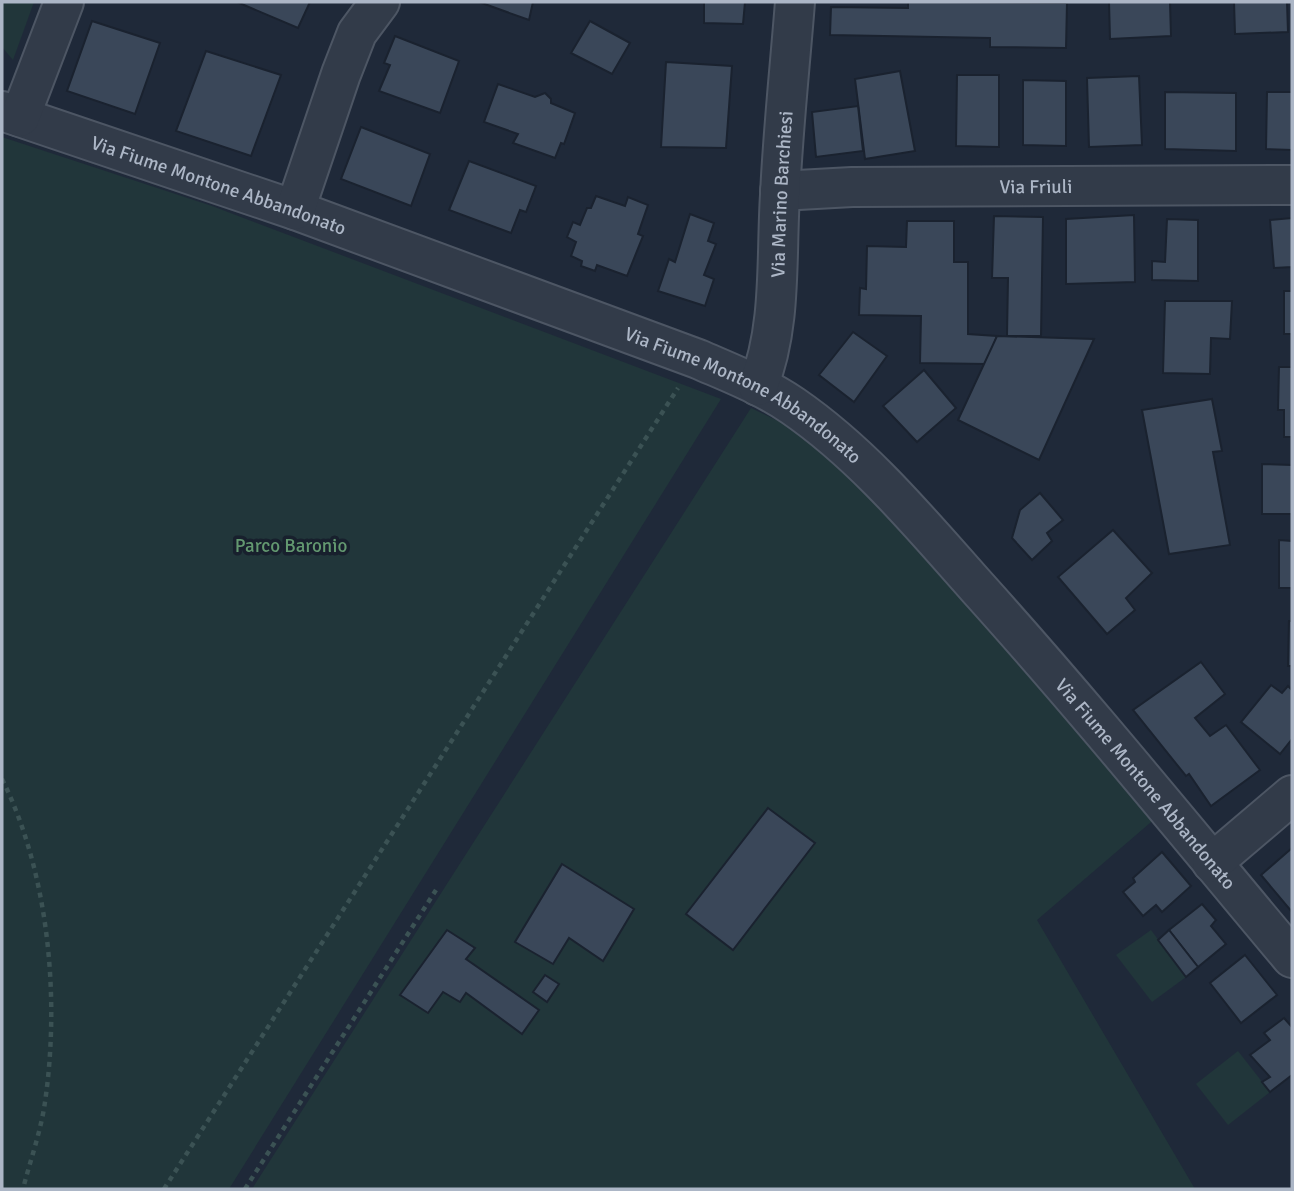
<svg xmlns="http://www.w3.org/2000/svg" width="1294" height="1191" font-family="Signika,sans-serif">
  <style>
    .green { fill: #21363a }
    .building { fill: #3a4759; stroke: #1a222f; stroke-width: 2 }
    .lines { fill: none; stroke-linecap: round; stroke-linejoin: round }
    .minor-casing { stroke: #4d5664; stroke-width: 42 }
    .path { stroke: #3b5254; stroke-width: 4.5; stroke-dasharray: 5 5; stroke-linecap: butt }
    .minor { stroke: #323b49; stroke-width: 38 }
    .labels { text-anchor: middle; stroke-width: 7; stroke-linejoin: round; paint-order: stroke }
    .street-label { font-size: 19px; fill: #acb6c6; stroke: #18202d }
    .park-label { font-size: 19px; fill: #639870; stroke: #18202d }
  </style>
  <rect width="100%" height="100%" fill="#1f2939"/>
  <!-- green -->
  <g class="green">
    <path d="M2 2H34L13 60 2 47Z"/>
    <path d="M2 137 212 206 721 399 229 1189H2Z"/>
    <path d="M751 408 818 440 1157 817 1037 920 1195 1189H252Z"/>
    <path d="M1151 930 1186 977 1152 1002 1116 955Z"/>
    <path d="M1238 1051 1270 1092 1228 1125 1196 1084Z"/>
  </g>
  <!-- building -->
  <g class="building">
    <path d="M237 2H310L298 28Z"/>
    <path d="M479 2H533L529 20Z"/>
    <path d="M704 2H745L743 24 704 23Z"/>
    <path d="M908 2 1067 3 1066 48 990 47V38L830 35 831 7 908 8Z"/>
    <path d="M1109 2H1170L1171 36 1110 39Z"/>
    <path d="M1234 2H1287L1288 32 1235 34Z"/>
    <path d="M92 21 160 43 135 114 67 91Z"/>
    <path d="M590 21 630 43 612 74 571 53Z"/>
    <path d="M395 36 459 61 440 113 379 91 390 65 384 63Z"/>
    <path d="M206 51 281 75 251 156 176 131Z"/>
    <path d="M666 62 732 66 726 148 661 147Z"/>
    <path d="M900 71 915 151 865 159 855 79Z"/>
    <path d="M957 75H999V147L956 146Z"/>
    <path d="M1139 76 1142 145 1089 147 1087 78Z"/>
    <path d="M1023 80 1066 81V146L1023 145Z"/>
    <path d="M498 84 535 97 545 93 551 99V103L575 113 564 144 561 143 555 158 513 143 518 134 484 122Z"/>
    <path d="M1165 92 1236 93V151L1165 149Z"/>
    <path d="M1267 92H1292V150L1266 149Z"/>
    <path d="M858 106 863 151 816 157 812 112Z"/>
    <path d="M361 127 430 154 411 206 341 179Z"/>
    <path d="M469 161 536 186 526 212 520 210 511 233 449 210Z"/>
    <path d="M596 196 625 206 628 197 648 205 638 234 643 236 627 276 597 265 595 271 581 266 582 261 571 256 576 242 567 237 573 222 580 225 587 208H591Z"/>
    <path d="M690 214 714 223 708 241 716 244 704 275 714 279 705 306 658 291 669 259 675 262Z"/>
    <path d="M1134 215 1135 282 1066 284V219Z"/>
    <path d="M994 216 1043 217 1041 336H1007L1008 278H992Z"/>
    <path d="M1292 218V267L1274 268 1270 220Z"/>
    <path d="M1167 219 1198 220V281L1152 280V261L1165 262Z"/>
    <path d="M907 221H954V262H968V334L997 336 986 364 920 363 921 316 859 315 860 288 866 289 867 246 906 247Z"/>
    <rect x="1284" y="291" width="8" height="43"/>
    <path d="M1165 301H1232L1230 339 1211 338 1210 374 1163 373Z"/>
    <path d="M853 332 887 356 854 402 819 375Z"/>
    <path d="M997 336 1094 339 1039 460 958 420Z"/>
    <path d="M1279 367H1292V437H1284V410H1278Z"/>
    <path d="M924 370 956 408 917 442 883 406Z"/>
    <path d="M1212 399 1222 451 1213 452 1230 545 1169 554 1142 410Z"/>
    <path d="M1262 464 1292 465V514H1262Z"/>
    <path d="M1040 493 1063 520 1047 533 1052 541 1032 560 1012 538 1020 510Z"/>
    <path d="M1113 530 1152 573 1126 598 1135 610 1107 634 1058 577Z"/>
    <path d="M1279 540 1292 541V588H1279Z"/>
    <path d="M1289 621H1292V666H1288Z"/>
    <path d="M1201 662 1225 694 1195 718 1210 736 1226 725 1260 770 1211 806 1189 774 1186 776 1133 710Z"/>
    <path d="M1271 685 1282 693 1288 686 1292 690V739L1280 754 1241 722Z"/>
    <path d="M768 808 815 843 733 950 686 914Z"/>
    <path d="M1292 848V912L1261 875Z"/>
    <path d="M1162 852 1191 886 1162 912 1156 905 1143 916 1123 892 1135 882 1133 878Z"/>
    <path d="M562 864 634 909 603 961 569 938 553 964 515 942Z"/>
    <path d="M1202 904 1216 920 1211 926 1226 944 1198 967 1169 930Z"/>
    <path d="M447 930 475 948 466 959 539 1010 522 1034 466 993 460 1002 443 992 428 1013 400 995Z"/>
    <path d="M1169 930 1198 967 1186 977 1158 940Z"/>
    <path d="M1245 955 1277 995 1241 1023 1210 983Z"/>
    <path d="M545 975 559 984 547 1002 533 992Z"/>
    <path d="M1284 1018 1292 1027V1075L1270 1092 1262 1082 1270 1077 1250 1055 1270 1040 1264 1033Z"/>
  </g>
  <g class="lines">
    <defs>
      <g id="minor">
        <path id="s1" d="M2 111 295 210 698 359C730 373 764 386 793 406 864 455 920 523 977 587 1086 708 1188 834 1292 958"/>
        <path d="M20 117 64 2"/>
        <path id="s2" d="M780 191 852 187 1292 185"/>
        <path d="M295 210 341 74 357 33 380 2"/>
        <path id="s3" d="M758 386C782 327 776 257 780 195 783 130 790 66 795 2"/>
        <path d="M1212 863 1292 795"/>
      </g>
    </defs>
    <!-- minor casing -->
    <use href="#minor" class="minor-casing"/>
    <!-- path -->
    <g class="path">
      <path d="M2 779C49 873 60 999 45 1102 41 1131 30 1161 23 1189"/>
      <path d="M164 1189 678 388"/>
      <path d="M245 1189 436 890"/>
    </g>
    <!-- minor -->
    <use href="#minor" class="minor"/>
  </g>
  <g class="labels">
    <!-- street labels -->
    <g class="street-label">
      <text dy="7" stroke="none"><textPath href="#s1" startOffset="229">Via Fiume Montone Abbandonato</textPath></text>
      <text dy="7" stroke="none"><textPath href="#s2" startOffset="256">Via Friuli</textPath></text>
      <text dy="7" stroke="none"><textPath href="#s3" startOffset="194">Via Marino Barchiesi</textPath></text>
      <text dy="7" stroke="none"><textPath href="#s1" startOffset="796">Via Fiume Montone Abbandonato</textPath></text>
      <text dy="7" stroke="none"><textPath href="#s1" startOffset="1363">Via Fiume Montone Abbandonato</textPath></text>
    </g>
    <!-- park labels -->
    <g class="park-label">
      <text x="291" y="552">Parco Baronio</text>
    </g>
  </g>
  <!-- border -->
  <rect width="1294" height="1191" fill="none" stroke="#acb6c6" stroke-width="7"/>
</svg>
